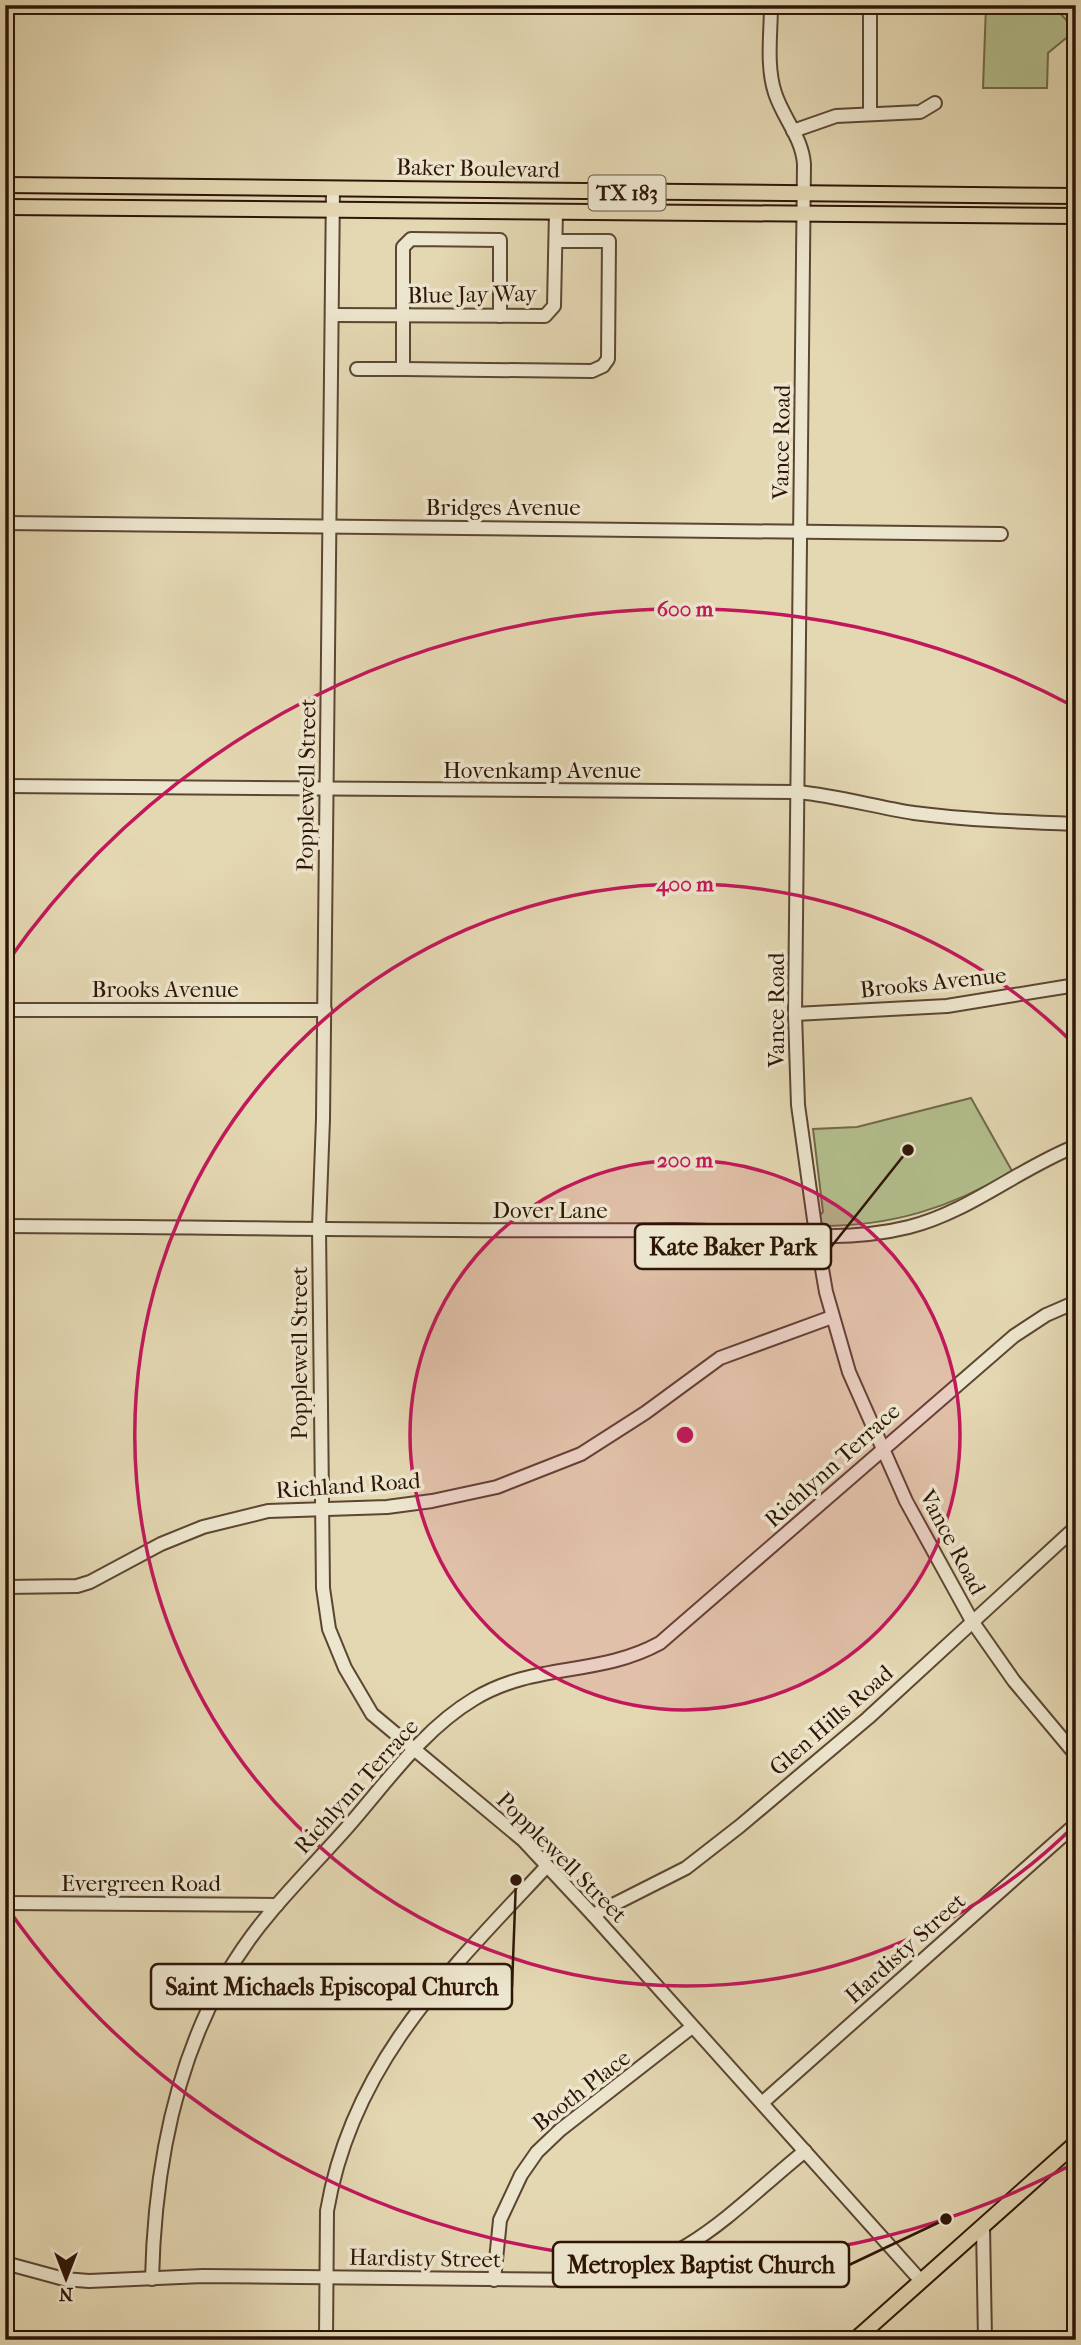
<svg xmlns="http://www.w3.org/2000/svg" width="1081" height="2345" font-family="'IM FELL French Canon',serif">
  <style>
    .green { fill: #b3bf8d; stroke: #706a4a; stroke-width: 2 }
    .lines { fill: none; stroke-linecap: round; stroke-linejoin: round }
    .minor-casing { stroke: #5c4632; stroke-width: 16 }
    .major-casing { stroke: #2e1507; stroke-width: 18 }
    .minor { stroke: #ede6ce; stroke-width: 12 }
    .major { stroke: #e4d8b3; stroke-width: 14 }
    .ring { fill: none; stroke: #c2185b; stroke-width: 3.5 }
    .labels { text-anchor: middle; stroke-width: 7; stroke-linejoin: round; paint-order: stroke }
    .shield { fill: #ede6ce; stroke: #675443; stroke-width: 2 }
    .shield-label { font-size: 21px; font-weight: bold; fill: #2e1507 }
    .street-label { font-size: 23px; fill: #2e1507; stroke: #ede6ce }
    .centre { fill: #c2185b; stroke: #ede6ce; stroke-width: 3.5 }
    .ring-label { font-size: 21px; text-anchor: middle; font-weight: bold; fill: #c2185b; stroke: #ede6ce; stroke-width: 7; stroke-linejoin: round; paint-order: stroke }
    .leader { fill: none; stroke: #2e1507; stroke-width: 2.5 }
    .callout-dot { fill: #2e1507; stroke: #ede6ce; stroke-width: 2.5 }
    .callout { fill: #ede6ce; stroke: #2e1507; stroke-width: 2.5 }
    .callout-label { font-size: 24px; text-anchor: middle; font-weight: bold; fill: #2e1507 }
  </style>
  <rect width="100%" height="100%" fill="#e4d8b3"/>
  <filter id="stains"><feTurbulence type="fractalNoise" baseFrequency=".00286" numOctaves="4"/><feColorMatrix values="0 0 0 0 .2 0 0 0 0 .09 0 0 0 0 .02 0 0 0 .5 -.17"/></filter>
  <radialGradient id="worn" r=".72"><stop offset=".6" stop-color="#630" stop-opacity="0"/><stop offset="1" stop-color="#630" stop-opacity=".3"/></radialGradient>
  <!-- green -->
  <g class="green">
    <path d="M986 5H1052L1076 30 1048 53 1047 88H983Z"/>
    <path d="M971 1098 1012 1171C951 1208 892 1226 821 1226L818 1217 823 1212 813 1129 857 1127Z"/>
  </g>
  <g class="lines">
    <defs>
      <g id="minor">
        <path d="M771 5C771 33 766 66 775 93 783 118 802 137 804 164L795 1014 798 1105 816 1234 826 1292 849 1372 906 1501 972 1621 1014 1681 1076 1755"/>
        <path d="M870 5V113"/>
        <path d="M1066 5 1076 14"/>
        <path d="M793 131 836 116 920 112 935 103"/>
        <path d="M333 189 323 1119 319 1227 323 1588 329 1629 345 1668 372 1714 523 1840 593 1915 921 2281"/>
        <path d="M333 315 545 316 554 306 556 211"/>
        <path d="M357 369H403V247L411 239 500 240V316"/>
        <path d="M403 369 592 371 603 366 608 359 609 241H556"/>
        <path d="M5 523 1001 534"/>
        <path d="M5 786 798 792C838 796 875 807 914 813 968 820 1022 822 1076 824"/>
        <path d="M5 1010H325"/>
        <path d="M795 1014 947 1006 1076 985"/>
        <path d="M5 1226C228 1227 451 1232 673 1230 750 1230 833 1246 909 1227 969 1212 1018 1169 1076 1146"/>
        <path d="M5 1587 77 1586 90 1582 161 1544 203 1527 268 1511 387 1507 432 1501 497 1487 581 1454 645 1413 720 1358 832 1317"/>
        <path d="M5 1903 277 1905"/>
        <path d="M593 1915 686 1868 740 1826 868 1718 1076 1527"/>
        <path d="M762 2103 1076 1824"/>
        <path d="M983 2226 985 2340"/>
        <path d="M5 2263 64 2279 89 2281 203 2276 592 2280C691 2263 731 2211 805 2151"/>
        <path d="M152 2279C155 2149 183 2015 270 1913 296 1882 325 1853 351 1823 389 1779 424 1729 474 1699 535 1662 598 1677 660 1643L1014 1336 1046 1315 1076 1302"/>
        <path d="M494 2280 500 2220 521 2175 537 2152 560 2130 692 2027"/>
        <path d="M326 2340 327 2211C352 2063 449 1971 547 1866"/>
      </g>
      <g id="major">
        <path d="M5 185 1076 196"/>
        <path d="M5 207 1076 216"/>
        <path d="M855 2340 1076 2143"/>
      </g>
    </defs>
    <!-- minor casing -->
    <use href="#minor" class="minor-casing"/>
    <!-- major casing -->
    <use href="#major" class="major-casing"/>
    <!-- minor -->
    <use href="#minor" class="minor"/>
    <!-- major -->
    <use href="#major" class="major"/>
  </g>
  <!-- distance rings -->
  <circle cx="685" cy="1435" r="275" fill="#c2185b" fill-opacity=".12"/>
  <g class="ring">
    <circle cx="685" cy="1435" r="275"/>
    <path d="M1075 1825A551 551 0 1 1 1075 1045"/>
    <path d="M1073 2164A826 826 0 0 1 8 1909M8 961A826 826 0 0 1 1073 706"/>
  </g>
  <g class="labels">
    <!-- shield labels -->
    <rect class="shield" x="588.5" y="175.5" width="77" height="35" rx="5"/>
    <g class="shield-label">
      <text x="627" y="200">TX 183</text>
    </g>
    <!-- street labels -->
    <g class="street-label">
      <text transform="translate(478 168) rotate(1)" y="8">Baker Boulevard</text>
      <text transform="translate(472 294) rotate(-1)" y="8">Blue Jay Way</text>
      <text transform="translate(781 442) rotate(-89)" y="8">Vance Road</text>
      <text x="503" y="515">Bridges Avenue</text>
      <text x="542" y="778">Hovenkamp Avenue</text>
      <text transform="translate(306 785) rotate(-89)" y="8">Popplewell Street</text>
      <text transform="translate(933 982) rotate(-6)" y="8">Brooks Avenue</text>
      <text x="165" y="997">Brooks Avenue</text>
      <text transform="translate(776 1010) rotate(-90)" y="8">Vance Road</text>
      <text x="550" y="1218">Dover Lane</text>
      <text transform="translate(299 1353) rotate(-90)" y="8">Popplewell Street</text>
      <text transform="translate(832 1465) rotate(-42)" y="8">Richlynn Terrace</text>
      <text transform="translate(348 1485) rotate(-4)" y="8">Richland Road</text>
      <text transform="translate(953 1542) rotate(62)" y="8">Vance Road</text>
      <text transform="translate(831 1720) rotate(-41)" y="8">Glen Hills Road</text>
      <text transform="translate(356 1786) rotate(-48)" y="8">Richlynn Terrace</text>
      <text transform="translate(562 1857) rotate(45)" y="8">Popplewell Street</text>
      <text x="141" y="1891">Evergreen Road</text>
      <text transform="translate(905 1948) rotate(-42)" y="8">Hardisty Street</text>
      <text transform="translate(581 2090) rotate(-38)" y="8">Booth Place</text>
      <text transform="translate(425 2258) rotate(1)" y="8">Hardisty Street</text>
    </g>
  </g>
  <circle cx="685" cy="1435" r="10" class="centre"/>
  <g class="ring-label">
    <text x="685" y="616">600 m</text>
    <text x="685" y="891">400 m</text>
    <text x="685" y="1167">200 m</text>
  </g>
  <!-- callouts -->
  <path class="leader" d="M908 1150L831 1247M516 1880L512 1987M946 2219L849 2265"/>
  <g class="callout-dot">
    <circle cx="908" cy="1150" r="7"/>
    <circle cx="516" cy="1880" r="7"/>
    <circle cx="946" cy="2219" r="7"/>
  </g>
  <g class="callout">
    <rect x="635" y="1224" width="196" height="45" rx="7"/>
    <rect x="151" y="1964" width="361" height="45" rx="7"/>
    <rect x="553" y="2242" width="296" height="45" rx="7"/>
  </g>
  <g class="callout-label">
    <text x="733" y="1255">Kate Baker Park</text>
    <text x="332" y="1995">Saint Michaels Episcopal Church</text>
    <text x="701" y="2273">Metroplex Baptist Church</text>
  </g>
  <!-- margin -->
  <rect width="1081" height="2345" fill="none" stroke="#e4d8b3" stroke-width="28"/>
  <rect x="7" y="7" width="1067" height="2331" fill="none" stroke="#2e1507" stroke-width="3.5"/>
  <rect x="14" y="14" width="1053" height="2317" fill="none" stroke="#2e1507" stroke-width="2"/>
  <!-- north arrow -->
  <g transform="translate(66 2278) rotate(180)" stroke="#ede6ce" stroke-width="5" paint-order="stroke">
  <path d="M0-5L12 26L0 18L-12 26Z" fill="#2e1507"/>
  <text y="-10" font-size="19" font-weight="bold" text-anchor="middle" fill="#2e1507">N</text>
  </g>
  <rect width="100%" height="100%" filter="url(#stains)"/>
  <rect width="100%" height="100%" fill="url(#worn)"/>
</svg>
